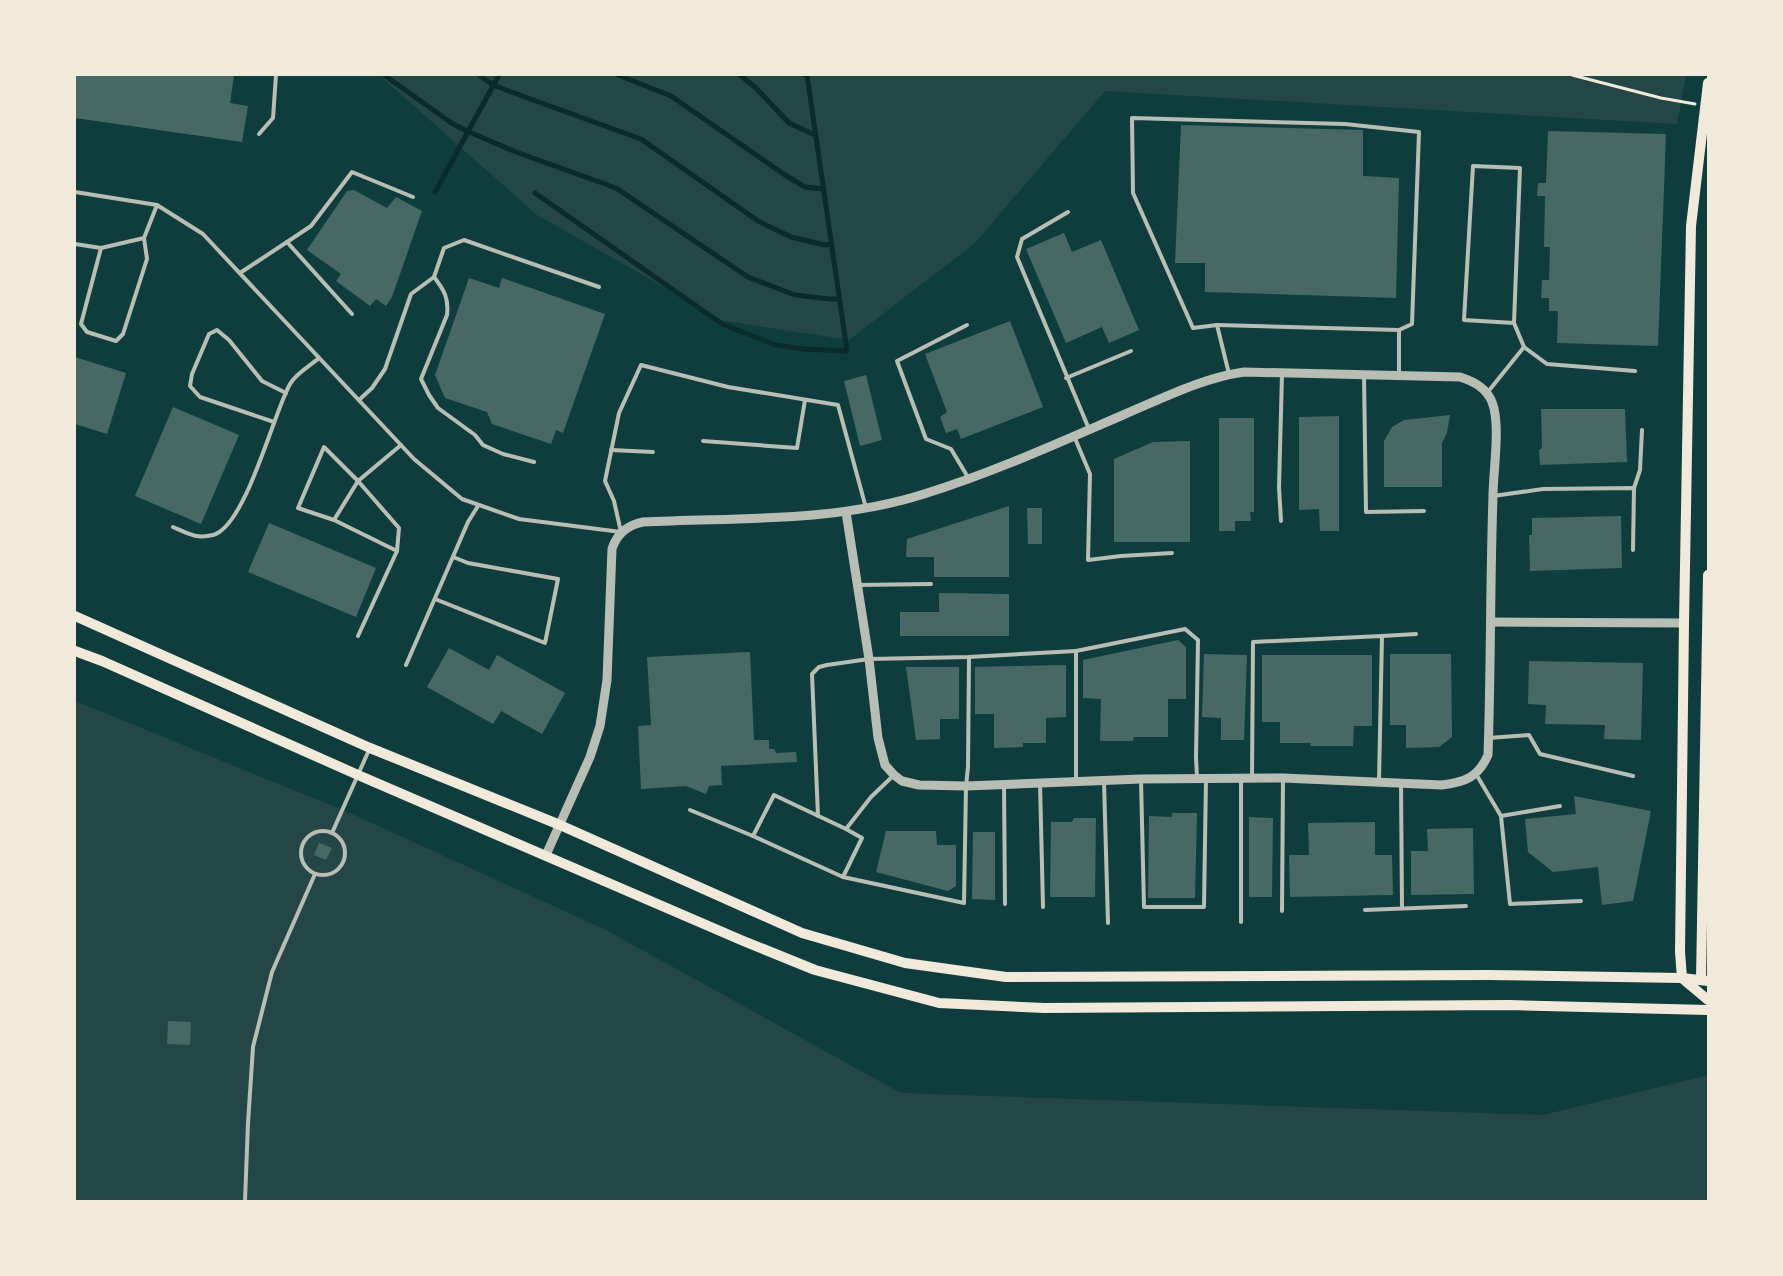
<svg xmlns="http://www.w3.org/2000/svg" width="1783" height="1276" font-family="Figtree,sans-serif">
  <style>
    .green { fill: #244646 }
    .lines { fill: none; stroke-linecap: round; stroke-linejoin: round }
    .stream { stroke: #0a2a2b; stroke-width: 5 }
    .building { fill: #486865 }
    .path { stroke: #f1e9da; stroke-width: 3 }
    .service { stroke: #b8beb3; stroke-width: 4 }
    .tertiary { stroke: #b8beb3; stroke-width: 9 }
    .secondary { stroke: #f1e9da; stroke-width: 10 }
  </style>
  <rect width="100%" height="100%" fill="#0f3d3e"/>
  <!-- green -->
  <g class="green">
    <path d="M379 75H1686L1677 124 1105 91 974 244 849 340 724 321 537 215Z"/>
    <path d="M75 701 350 813 606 930 901 1093 1543 1115 1705 1076 1708 1077V1201H75Z"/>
  </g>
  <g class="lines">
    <!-- stream -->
    <g class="stream">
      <path d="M384 75 453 124 467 131 516 152 616 188 748 277 795 295 829 299H839"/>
      <path d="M479 75 493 85 525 97 641 139 758 221 791 237 825 245 831 244"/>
      <path d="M618 75 671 96 785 175 805 187 823 189"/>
      <path d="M740 75 756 88 789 123 815 135"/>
      <path d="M435 192 499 75"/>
      <path d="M535 193 722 324 776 345 804 349 847 351 807 75H805"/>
    </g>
  </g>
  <!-- building -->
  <g class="building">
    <path d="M75 75H234L230 103 248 106 242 142 75 118Z"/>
    <path d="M1181 125 1363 130V176L1399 178 1396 298 1205 292V263H1175Z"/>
    <path d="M1548 131 1666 134 1658 346 1557 343 1558 311H1549V298H1541L1542 280H1549L1550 247H1544L1545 196H1537L1538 183H1546Z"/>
    <path d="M354 190 387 208 396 197 422 211 392 297 386 306 376 299 370 306 336 281 341 274 307 250 347 191Z"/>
    <path d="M1064 233 1072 252 1101 240 1139 330 1109 343 1102 327 1066 343 1026 249Z"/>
    <path d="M469 278 499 288 502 278 605 314 563 433 556 430 551 444 492 424 487 412 445 398 435 375Z"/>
    <path d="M1010 321 1043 407 961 439 957 429 946 433 940 417 947 412 925 354Z"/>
    <path d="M75 357 126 373 107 434 75 424Z"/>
    <path d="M866 375 882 440 860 446 844 381Z"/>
    <path d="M173 407 239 435 201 524 135 496Z"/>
    <path d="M1541 409H1625L1627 462 1540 465 1539 450 1542 448Z"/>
    <path d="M1450 415 1447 433 1442 443V487H1384V441L1392 427 1404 420Z"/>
    <path d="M1339 416V531H1320L1319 509 1299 510V417Z"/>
    <path d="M1219 418H1254V512H1250L1251 521H1235V531H1219Z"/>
    <path d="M1190 441V542H1114V459L1153 442Z"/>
    <path d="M1009 506V577H934V557H906L907 539Z"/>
    <path d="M1027 508H1042V544H1028Z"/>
    <path d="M1621 516 1622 568 1530 571 1529 535H1532V518Z"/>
    <path d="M269 523 376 568 356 617 248 572Z"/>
    <path d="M939 593 1009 594V636H900V612H939Z"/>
    <path d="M1178 640 1186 647V699H1168V737H1134L1133 741H1100L1101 699 1083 698V660Z"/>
    <path d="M449 648 489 670 497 655 565 693 542 734 501 711 493 724 427 687Z"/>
    <path d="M750 652 754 740H769V749H774L776 753 796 752 797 762 721 766 722 785 709 786 706 794 686 786 641 789 638 726 651 725 647 657Z"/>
    <path d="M1204 654 1247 655 1244 740H1221V718L1202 717Z"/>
    <path d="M1390 654H1451L1452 737 1439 747 1406 748V725H1390Z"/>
    <path d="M1262 655H1372V726H1354L1353 746H1310L1311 743H1280V722H1262Z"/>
    <path d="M1529 661 1643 663 1641 740 1604 739 1605 725 1545 724 1546 705 1528 704Z"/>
    <path d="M1066 665V717L1046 718V743H1023V747L994 748V714H975V667Z"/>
    <path d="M906 667H959V719H940V739L916 740Z"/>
    <path d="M1574 796 1651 811 1633 901 1602 905 1598 867 1553 872 1528 852 1525 819 1576 814Z"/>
    <path d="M1172 813H1197L1195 898H1148L1149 816 1172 817Z"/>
    <path d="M1249 817 1273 818 1272 897H1249Z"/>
    <path d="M1074 818H1096L1095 897H1050L1051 822H1072Z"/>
    <path d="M1375 822V855H1392L1393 895 1290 897 1289 855H1309L1308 823Z"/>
    <path d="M1473 828 1474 894 1411 895V851H1428L1427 829Z"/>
    <path d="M886 831H936L937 845H956V886L948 891 876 872Z"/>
    <path d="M973 832H995V900L972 899Z"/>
    <path d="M319 843 332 848 326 860 314 855Z"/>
    <path d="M168 1021 191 1022 190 1045 167 1044Z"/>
  </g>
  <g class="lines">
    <!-- path -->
    <path class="path" d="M1572 75 1661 98 1695 104"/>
    <!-- service -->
    <g class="service">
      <path d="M259 134 273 118 276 75"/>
      <path d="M75 192 157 205 203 234 414 459 462 499 519 519 621 532 614 501 605 481 619 413 641 365 728 387 838 405 866 508"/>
      <path d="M1068 212 1022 239 1017 257 1089 429"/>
      <path d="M287 242 311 226 352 172 413 197"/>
      <path d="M75 244 101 248 81 324 87 332 116 341 123 334 147 259 144 238 157 205"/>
      <path d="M101 248 144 238"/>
      <path d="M240 273 287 242 352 314"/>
      <path d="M434 277C444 290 449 298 447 315L421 379 429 395 438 408 475 435 483 445 503 454 534 462"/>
      <path d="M967 325 897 361 926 439 951 449 969 479"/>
      <path d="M1217 325 1399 330"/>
      <path d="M1524 347 1547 364 1635 371"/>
      <path d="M1229 374 1217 325 1193 328 1133 193 1132 118 1345 124 1419 132 1412 324 1399 330V375"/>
      <path d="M1364 376 1366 512 1424 511"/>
      <path d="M1066 378 1131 351"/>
      <path d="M1487 393 1524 347 1514 323 1520 168 1473 166 1464 320 1514 323"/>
      <path d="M359 400 372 388 385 369 411 294 434 277 444 248 464 240 599 287"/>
      <path d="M274 422 200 397 190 386 192 374 209 334 217 330 229 340 262 381 286 393"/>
      <path d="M1074 436 1090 474 1088 560 1121 556 1172 553"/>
      <path d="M703 441 797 448 805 400"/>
      <path d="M611 450 653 452"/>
      <path d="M1634 488 1640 470 1642 430"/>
      <path d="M1493 496 1543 489 1634 488 1633 550"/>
      <path d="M334 520 298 508 324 447 358 481 399 528 397 551"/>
      <path d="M1281 521 1279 487 1282 374"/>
      <path d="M173 527C189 534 196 539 213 535 246 526 273 414 290 384 296 373 310 366 319 358"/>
      <path d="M858 585 931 584"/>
      <path d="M435 599 545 643 558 579 468 563 453 557"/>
      <path d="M358 636 397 551 334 520 358 481 401 445"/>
      <path d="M1382 636 1416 634"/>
      <path d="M406 665 468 522 478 506"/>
      <path d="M1488 738 1529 735 1540 754 1633 776"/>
      <path d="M1476 774 1501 816 1510 904 1581 901"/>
      <path d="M1241 778V922"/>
      <path d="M1252 778 1253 642 1382 636 1379 781"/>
      <path d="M1076 780V651L1185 629 1198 640 1196 757 1197 778"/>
      <path d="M1141 780 1144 907H1204L1206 778"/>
      <path d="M1104 782 1108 923"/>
      <path d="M1040 783 1043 907"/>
      <path d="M1004 784 1005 904"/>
      <path d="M1401 784 1402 908"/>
      <path d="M690 810 753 836"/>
      <path d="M818 816 812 674 819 667 827 665 869 659 969 657 1076 651"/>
      <path d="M1501 816 1560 806"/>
      <path d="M846 829 774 795 753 836 843 877 862 838 846 829 871 797 894 775"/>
      <circle cx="323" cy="853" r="22"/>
      <path d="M332 833 369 750"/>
      <path d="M843 877 964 903 966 786 968 767 969 657"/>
      <path d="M1365 910 1466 906"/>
      <path d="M1282 911 1283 778"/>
      <path d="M245 1201 248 1123 253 1047 272 972 315 874"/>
    </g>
    <!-- tertiary -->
    <g class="tertiary">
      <path d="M1491 622 1684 623"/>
      <path d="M546 855 590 757 600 726 607 680 612 549C617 533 628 525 643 522 737 517 833 523 924 494 992 473 1058 443 1123 415 1163 398 1202 378 1244 372L1460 377C1473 381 1487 389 1492 402 1501 424 1493 472 1493 496 1490 583 1491 669 1488 755 1478 777 1466 782 1442 785L1283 778 1141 779 966 786 919 785 902 781 894 775 885 765 878 738 869 659 846 512"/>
    </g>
    <!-- secondary -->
    <g class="secondary">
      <path d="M75 616 370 748 560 825 802 933 905 963 1006 977 1488 975 1682 978 1708 981"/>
      <path d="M75 651 102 661 358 775 741 940 815 970 939 1003 1044 1008 1509 1005 1708 1010"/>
      <path d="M1682 978 1680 952 1684 623 1691 226 1708 83"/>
      <path d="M1683 979 1708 1000"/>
      <path d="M1701 980 1708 575"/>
    </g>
  </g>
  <!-- border -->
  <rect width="1783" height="1276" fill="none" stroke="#f1e9da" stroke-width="152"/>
</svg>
